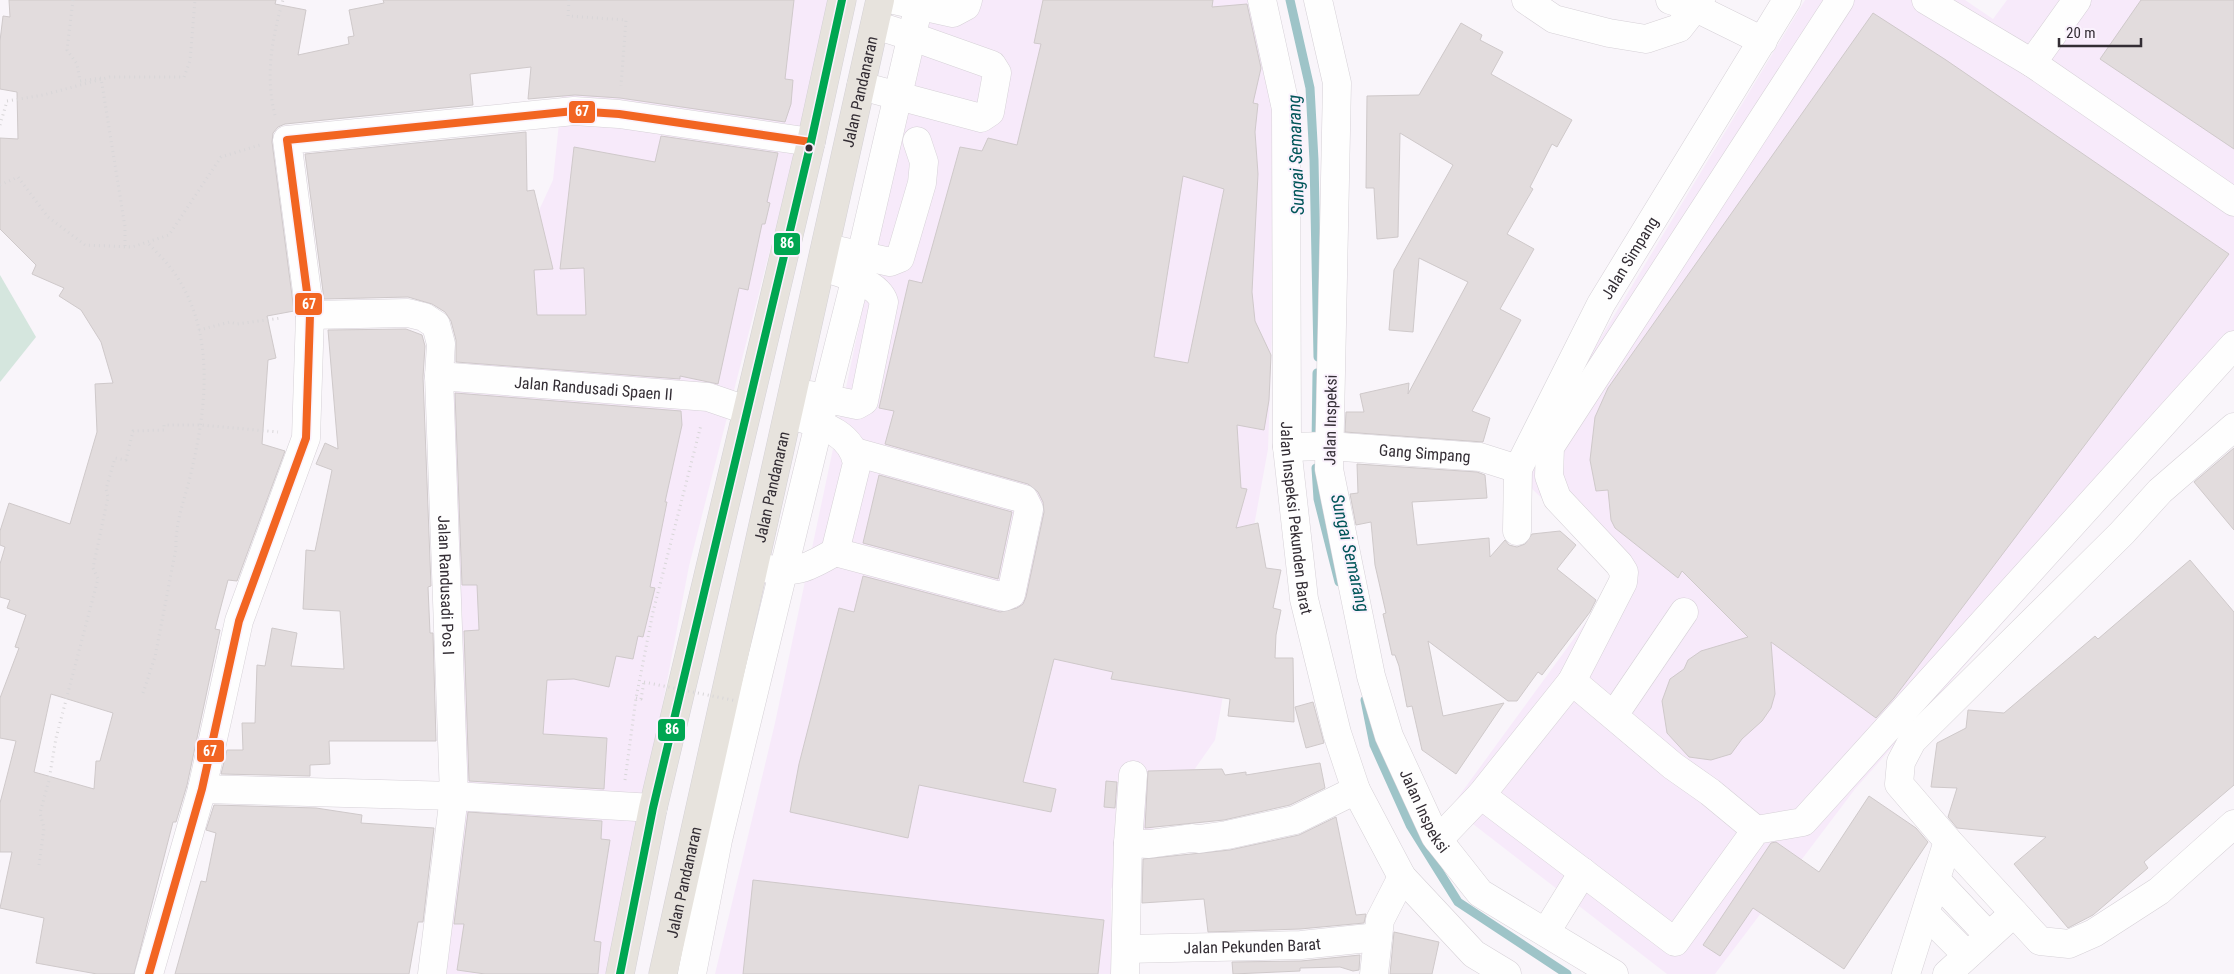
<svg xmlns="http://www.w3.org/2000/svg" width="2234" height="974" font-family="'Roboto Condensed',sans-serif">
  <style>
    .built { fill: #f7eafa }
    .green { fill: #d5e6de }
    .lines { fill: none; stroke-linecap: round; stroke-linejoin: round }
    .stream { stroke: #9ec4c8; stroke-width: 9 }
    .building { fill: #e2dcdd; stroke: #cfc9ca; fill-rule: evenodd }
    .minor-casing { stroke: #d6d1d7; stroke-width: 29 }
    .major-casing { stroke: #d4d1d5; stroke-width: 29 }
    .path { stroke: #d8d6d8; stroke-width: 3; stroke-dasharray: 1 4; stroke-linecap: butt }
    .minor { stroke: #fefefe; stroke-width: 28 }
    .major { stroke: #e7e3dd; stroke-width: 28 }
    .path-bridge { stroke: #d8d6d8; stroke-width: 3; stroke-dasharray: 1 4; stroke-linecap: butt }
    .bus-1-casing { stroke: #faf2fd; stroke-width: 11 }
    .bus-2-casing { stroke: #faf2fd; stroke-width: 11 }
    .bus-1 { stroke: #f26522; stroke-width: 8 }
    .bus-2 { stroke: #00a651; stroke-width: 8 }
    .bus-dot { fill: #332d34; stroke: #faf2fd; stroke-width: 2 }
    .labels { text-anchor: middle; stroke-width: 4; stroke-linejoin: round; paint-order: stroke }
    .street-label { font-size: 16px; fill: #332d34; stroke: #faf2fd }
    .water-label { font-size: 18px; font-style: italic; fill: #005559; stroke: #faf2fd }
    .line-badge { stroke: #faf2fd; stroke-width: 2 }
    .badge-label { font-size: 14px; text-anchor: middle; font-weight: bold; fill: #fff }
  </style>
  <rect width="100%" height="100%" fill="#f9f5fa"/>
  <!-- built -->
  <g class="built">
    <path d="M572 0H834L689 566 611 974H440L450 403 553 180Z"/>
    <path d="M928 0H1256L1280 102 1268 449 1215 740 1111 889 1112 974H715L775 723Z"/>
    <path d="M1805 0H1965L1993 19 2007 0H2234V363L1855 789 1715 974H1667L1451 807 1621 574 1528 485 1532 470 1560 405Z"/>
  </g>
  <!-- green -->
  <path class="green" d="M0 275 36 337 0 382Z"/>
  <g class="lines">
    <!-- stream -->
    <g class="stream">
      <path d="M1290 0 1310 88 1314 160 1318 357"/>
      <path d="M1316 445 1317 373"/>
      <path d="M1316 468 1318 499 1339 582"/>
      <path d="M1365 700 1374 745 1410 825 1458 902 1567 974"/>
    </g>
  </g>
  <!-- building -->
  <g class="building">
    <path d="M9 0H276L275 4 306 10 298 55 349 44 348 37 354 36 349 10 384 3 383 0H794L785 79 793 80 791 104 785 122 620 98 575 95 528 99 531 67 470 74 473 105 285 124 278 127 273 133 272 142 294 311 267 316 276 358 268 360 262 444 285 451 237 581 228 580 215 629 220 630 187 785 176 822H173L134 974H97L36 963 44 918 0 908 12 852H0V803L16 741 0 738V698L19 648 15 647 26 615 7 608 10 600 0 597V564L5 547 0 545V531L9 503 70 524 97 432 95 384 113 383 101 342 81 310 59 296 64 288 32 274 36 265 0 229V138L18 139 17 92 0 89V41L3 16 10 17ZM51 694 113 713 100 761H96L94 789 34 772Z"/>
    <path d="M1043 0H1213L1212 7 1247 4 1261 68 1253 103 1258 104 1255 132 1258 174 1252 292 1255 321 1271 355 1269 400 1264 430 1237 425 1241 488 1247 489 1236 528 1258 523 1266 568 1281 570 1273 608 1281 610 1276 635 1275 658H1293L1294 722 1228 716 1230 699 1111 679 1113 672 1054 659 1023 782 1056 789 1051 812 919 785 908 838 790 812 799 764 839 608 854 612 863 576 1000 612 1017 608 1023 604 1026 597 1044 512 1043 502 1038 492 1028 484 885 444 894 411 879 408 909 280 922 283 960 147 982 151 988 138 1017 145 1041 44 1034 43ZM1183 176 1224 189 1188 363 1154 357Z"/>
    <path d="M2141 0H2234V149L2100 59Z"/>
    <path d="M1873 13 1946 60 2229 254 1894 698 1876 718 1771 642 1775 694 1771 708 1762 721 1742 739 1731 754 1711 760 1689 757 1667 733 1662 701 1670 679 1684 669 1688 660 1701 651 1748 637 1682 571 1678 578 1615 528 1611 520 1608 490 1596 491 1590 460 1595 417 1608 388Z"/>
    <path d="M1461 23 1482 35 1480 40 1503 52 1491 74 1572 120 1557 147 1552 144 1530 187 1533 189 1507 234 1534 249 1500 309 1521 320 1472 411 1490 418 1483 442 1345 432 1346 412H1364L1360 394 1409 383 1408 394 1468 282 1419 258 1413 332 1389 330 1394 270 1453 165 1400 133 1398 237 1377 239 1374 188H1366L1367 96 1419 95Z"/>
    <path d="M526 132 527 191 534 190 553 269 534 270 537 315H586L584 268 560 269 574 147 655 162 661 136 778 153 767 202 770 203 765 224H762L748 290 739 288 718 384 680 376V379L456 362V340L451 321 445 312 432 304 408 297 324 299 305 154Z"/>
    <path d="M406 329 422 335 425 346 423 377 431 586 428 587 430 633H433L436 741H329L330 764 310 765V776L221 774 227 750H243L242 723H255L257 665 265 666 272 628 297 633 291 666 344 669 340 611 303 609 306 550 315 551 332 470 316 464 325 443 338 449 328 330Z"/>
    <path d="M455 393 681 411 682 425 665 502H667L650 587 655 588 643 637 638 636 633 659 616 656 609 687 574 679 547 680 543 734 607 738 604 789 469 781 464 631 479 630 477 585H462Z"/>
    <path d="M2234 448V530L2194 482Z"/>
    <path d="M1357 464 1477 472 1485 475 1487 498 1412 502 1417 545 1489 538 1490 557 1505 540 1509 545 1517 547 1525 544 1532 534 1560 531 1576 545 1557 569 1596 600 1590 612 1542 675 1538 672 1517 701H1508L1428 641 1443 716 1504 703 1456 774 1422 750 1412 706 1407 707 1399 666 1395 655H1392L1383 614 1386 613 1375 565 1371 522 1356 525 1350 494 1358 493Z"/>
    <path d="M879 475 1012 512 998 579 863 543Z"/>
    <path d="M2190 560 2234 612V785L2144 862 2148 868 2093 915 2068 928 2014 864 2046 837 1957 828 1948 817 1957 788 1931 787 1937 743 1966 728 1968 710 2004 713 2095 636 2098 639Z"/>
    <path d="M1313 702 1324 743 1306 748 1295 707Z"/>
    <path d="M1320 763 1325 788 1290 805 1224 820 1145 828 1148 771 1222 769 1225 775 1246 772V775Z"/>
    <path d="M1106 781 1117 782 1115 808 1104 807Z"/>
    <path d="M1869 796 1916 828 1928 842 1844 969 1753 908 1720 956 1703 945 1771 843 1776 842 1819 872Z"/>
    <path d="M214 805 316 808 362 815 361 823 434 828 423 922H418L409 974H175L201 881 206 882 216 833 206 830Z"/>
    <path d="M468 812 602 821 601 839 610 840 594 941 601 942 598 974H485L457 970 464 924H454Z"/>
    <path d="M1336 817 1356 915 1366 914 1364 923 1300 929 1208 932 1204 899 1142 903 1143 859 1230 850 1299 835Z"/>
    <path d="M753 880 1104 920 1098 974H743Z"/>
    <path d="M1394 932 1439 942 1432 974H1390Z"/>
    <path d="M1360 955 1359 970 1353 971 1340 967 1300 968V971L1233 974 1232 962 1301 961Z"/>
  </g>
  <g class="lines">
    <defs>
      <g id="minor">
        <path d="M894 0 953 13 966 6 968 0"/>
        <path id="s1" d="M1262 0 1286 109 1287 447 1304 599 1337 733 1356 790 1402 877 1474 954 1507 974"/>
        <path id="s2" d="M1318 0 1337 83 1329 469 1371 676 1389 736 1435 836 1480 893 1614 974"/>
        <path d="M1526 0 1554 19 1609 33 1646 39 1679 28 1701 0"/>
        <path d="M1670 0 1696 8 1763 41"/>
        <path d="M1926 0 2032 63 2077 0"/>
        <path d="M2032 63 2234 202"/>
        <path d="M861 86 981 118 990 112 997 73 992 65 916 38 875 25"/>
        <path d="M827 248 890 262 900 258 922 183 924 162 917 141"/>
        <path id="s3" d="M310 315 408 313 424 317 436 325 441 344 439 376 454 796 432 974"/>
        <path id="s4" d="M439 376 708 397 746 410"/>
        <path d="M809 395 857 405 864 401 884 302C878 282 841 273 822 267"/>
        <path d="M2234 427 2160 491 2122 533 1912 741 1901 762 1899 784 1948 841 2040 941 2069 944 2094 933 2159 891 2234 824"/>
        <path id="s5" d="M1287 447 1329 446 1480 457 1518 469"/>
        <path id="s6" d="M1517 531 1518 469 1601 304 1787 0"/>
        <path d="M835 552 1004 597 1011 594 1029 509 1024 499 855 452"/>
        <path d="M769 569C797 574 811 566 835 552L857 463C852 435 826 426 801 418"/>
        <path d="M1572 681 1673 766 1710 792 1756 830"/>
        <path d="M1614 715 1684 612"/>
        <path d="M202 789 454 796 653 808"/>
        <path d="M1481 795 1675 942 1756 830 1803 822 2234 345"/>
        <path d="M1438 840 1481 795 1572 681 1623 582 1624 572 1619 564 1557 498 1549 476 1550 447 1840 0"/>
        <path d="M1128 843 1149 844 1192 838 1199 839 1227 835 1295 820 1356 790"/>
        <path d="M1937 881 1988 935"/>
        <path d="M1926 914 1967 955"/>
        <path d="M1546 932 1583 872"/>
        <path id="s7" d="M1126 949 1301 945 1378 937"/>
        <path d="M149 974 202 789 239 621 306 438 310 315 287 140 574 111 619 114 811 142"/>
        <path d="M692 974 718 840 819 424 856 277 920 0"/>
        <path d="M1125 974 1128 843 1133 775"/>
        <path d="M1374 974 1380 920 1402 877"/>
        <path d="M1906 974 1948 841"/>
        <path d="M1947 974 2014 913"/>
      </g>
      <g id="major">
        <path d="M620 974 653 808 811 142 842 0"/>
        <path id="s8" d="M663 974 880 0"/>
      </g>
    </defs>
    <!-- minor casing -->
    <use href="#minor" class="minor-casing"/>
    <!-- major casing -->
    <use href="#major" class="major-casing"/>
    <!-- path -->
    <g class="path">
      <path d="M73 0 67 50 77 64 80 81 101 78 125 227V246"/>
      <path d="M569 0 568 16 626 20 621 86"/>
      <path d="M275 115C265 77 272 37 283 0"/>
      <path d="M0 125 7 101 43 95 110 77H184L190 61 195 0"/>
      <path d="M0 185 18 177 48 217 85 245 132 247 169 235 221 157 260 145"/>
      <path d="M199 330 230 322 237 324 281 318"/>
      <path d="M143 693 155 657 176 548C175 522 185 499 191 473 206 410 215 338 179 280 171 266 158 254 147 242"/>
      <path d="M636 698 641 699 644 682"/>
      <path d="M625 780 636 698 653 612 701 425"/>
      <path d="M39 865 44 828 40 813 49 780 56 738 98 579 93 568 108 497 106 489 115 458 126 460 133 431 164 430V425H201L278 432"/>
    </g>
    <!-- minor -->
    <use href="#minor" class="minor"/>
    <!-- major -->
    <use href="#major" class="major"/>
    <!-- path-bridge -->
    <path class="path-bridge" d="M644 682 737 701"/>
    <defs>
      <path id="bus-1" d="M149 974 202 789 239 621 306 438 310 315 287 140 574 111 619 114 811 142"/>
      <path id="bus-2" d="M620 974 653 808 811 142 842 0"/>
    </defs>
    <!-- bus-1 casing -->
    <use href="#bus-1" class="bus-1-casing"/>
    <!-- bus-2 casing -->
    <use href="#bus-2" class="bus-2-casing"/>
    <!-- bus-1 -->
    <use href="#bus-1" class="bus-1"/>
    <!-- bus-2 -->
    <use href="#bus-2" class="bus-2"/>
  </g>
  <!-- markers -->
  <circle class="bus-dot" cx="809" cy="148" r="4.5"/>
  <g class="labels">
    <!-- street labels -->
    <g class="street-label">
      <text dy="6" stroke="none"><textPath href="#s8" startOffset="904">Jalan Pandanaran</textPath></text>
      <text dy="6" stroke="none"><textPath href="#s6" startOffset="301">Jalan Simpang</textPath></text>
      <text dy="6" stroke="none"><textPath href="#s4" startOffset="155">Jalan Randusadi Spaen II</textPath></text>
      <text transform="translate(1330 420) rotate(-89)" y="6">Jalan Inspeksi</text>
      <text dy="6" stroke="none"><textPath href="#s5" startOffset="138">Gang Simpang</textPath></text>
      <text dy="6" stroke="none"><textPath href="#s8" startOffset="499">Jalan Pandanaran</textPath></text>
      <text dy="6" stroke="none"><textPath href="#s1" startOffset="521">Jalan Inspeksi Pekunden Barat</textPath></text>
      <text dy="6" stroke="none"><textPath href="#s3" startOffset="390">Jalan Randusadi Pos I</textPath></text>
      <text dy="6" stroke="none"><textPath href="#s2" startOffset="828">Jalan Inspeksi</textPath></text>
      <text dy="6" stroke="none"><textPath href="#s8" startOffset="94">Jalan Pandanaran</textPath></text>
      <text dy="6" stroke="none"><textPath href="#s7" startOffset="126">Jalan Pekunden Barat</textPath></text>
    </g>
    <!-- water labels -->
    <g class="water-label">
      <text transform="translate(1296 155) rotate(-92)" y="6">Sungai Semarang</text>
      <text transform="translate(1350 553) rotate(77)" y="6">Sungai Semarang</text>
    </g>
  </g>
  <g class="line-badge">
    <rect x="568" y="100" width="28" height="24" rx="5" fill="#f26522"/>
    <rect x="773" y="232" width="28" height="24" rx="5" fill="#00a651"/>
    <rect x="294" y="292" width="29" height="24" rx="5" fill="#f26522"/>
    <rect x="657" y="718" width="29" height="24" rx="5" fill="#00a651"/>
    <rect x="196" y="739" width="29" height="24" rx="5" fill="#f26522"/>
  </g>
  <g class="badge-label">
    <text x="582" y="116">67</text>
    <text x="787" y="248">86</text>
    <text x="309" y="309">67</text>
    <text x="672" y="734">86</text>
    <text x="210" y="756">67</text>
  </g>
  <!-- scale -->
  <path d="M2059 38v8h82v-8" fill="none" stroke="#332d34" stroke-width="2.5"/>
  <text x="2066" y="38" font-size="15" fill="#332d34" stroke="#faf2fd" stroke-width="4" paint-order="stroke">20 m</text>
</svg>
